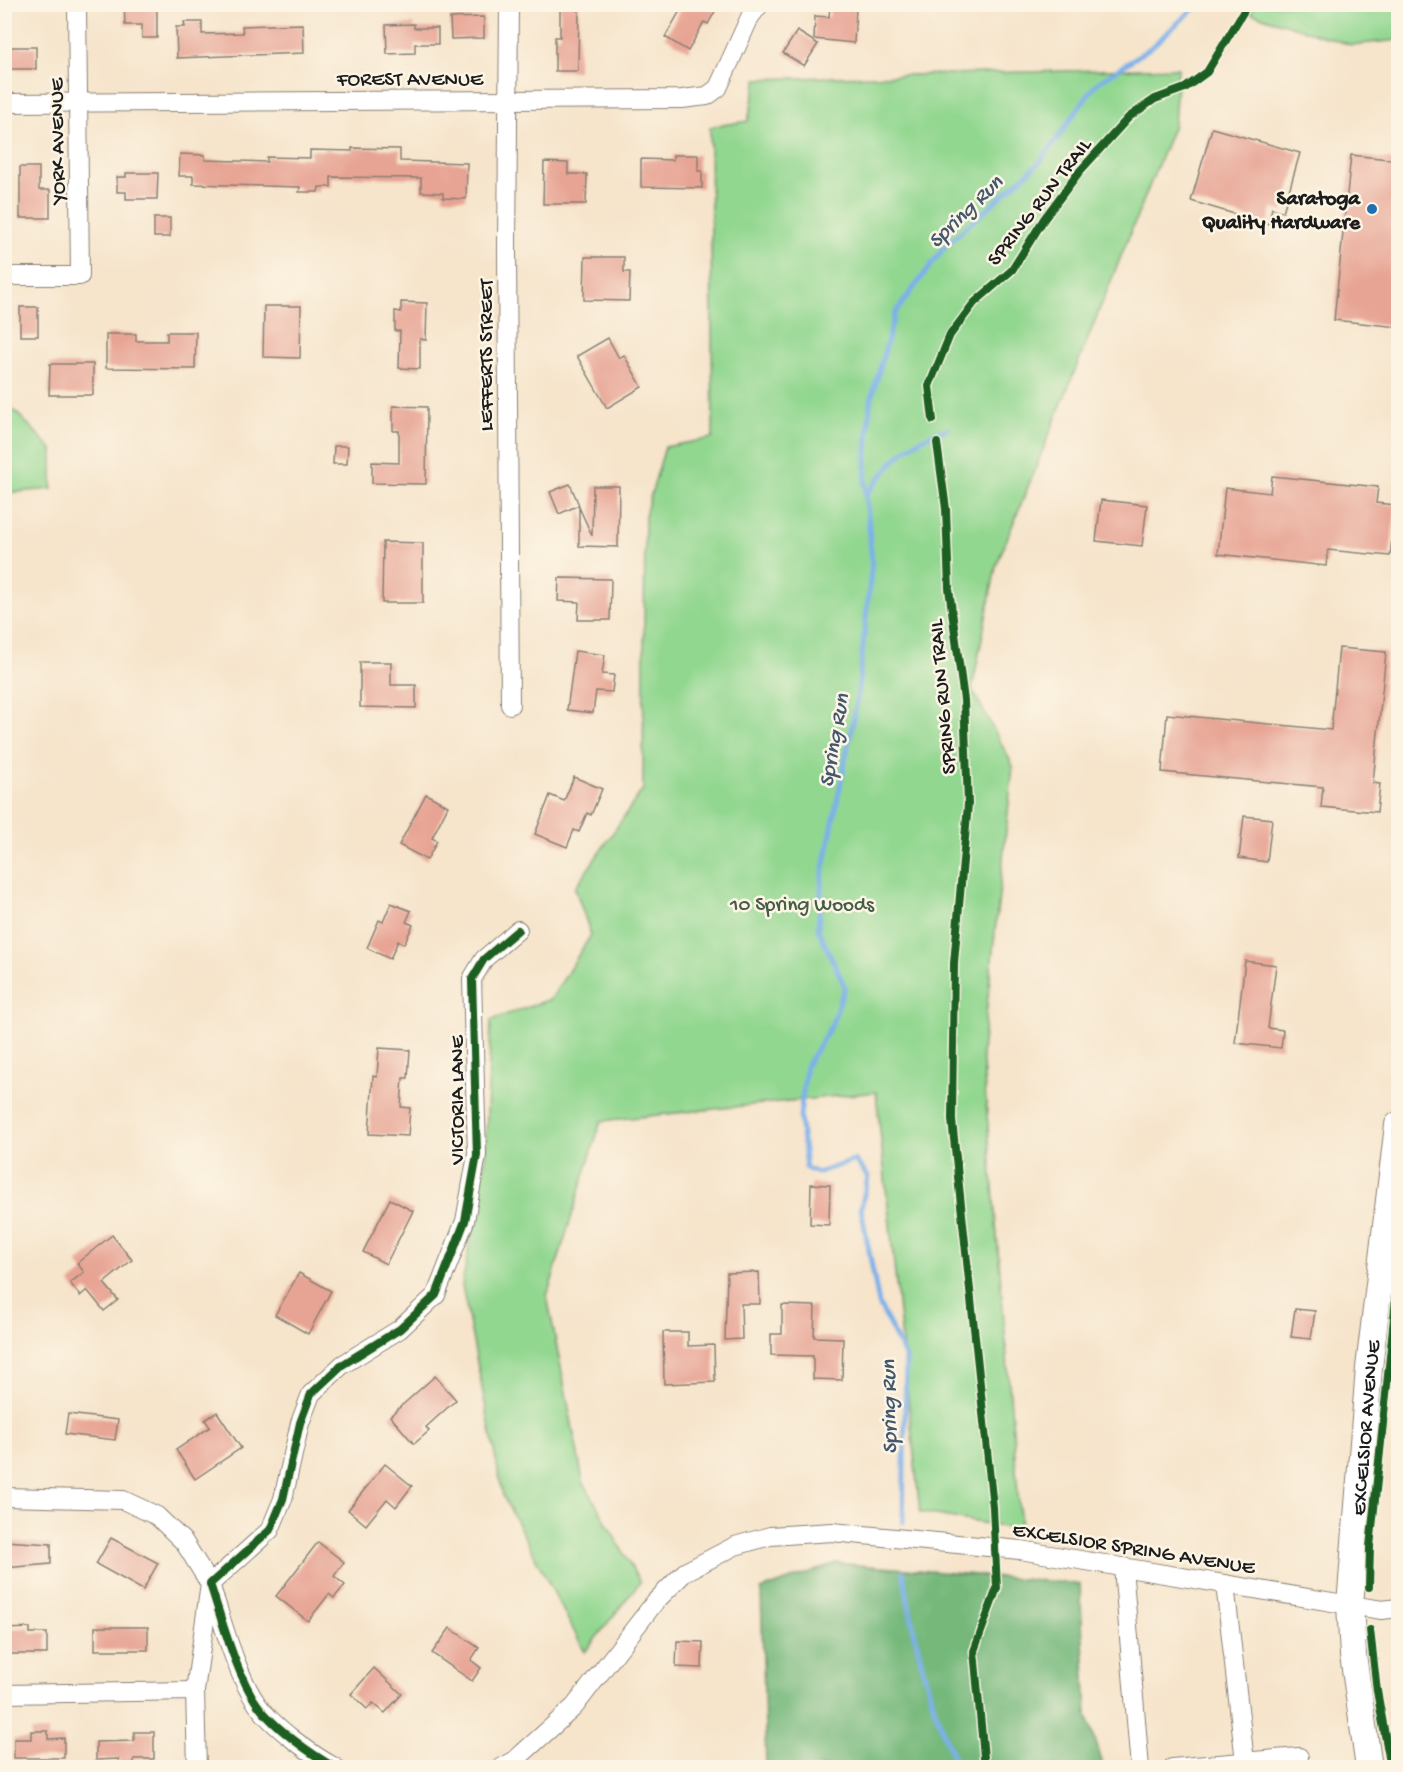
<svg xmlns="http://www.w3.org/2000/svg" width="1403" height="1772" font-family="'Gochi Hand',sans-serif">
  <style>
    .green { fill: #92d790; stroke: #577a56; stroke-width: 1.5 }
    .forest { fill: #75b87a; stroke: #486a4b; stroke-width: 1.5 }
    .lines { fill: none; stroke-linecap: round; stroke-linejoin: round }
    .stream { stroke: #7cb0e9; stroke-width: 5 }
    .building { fill: #e7a393 }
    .street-casing { stroke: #898074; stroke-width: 20 }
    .secondary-casing { stroke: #898074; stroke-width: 28 }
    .street { stroke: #fff; stroke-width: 18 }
    .secondary { stroke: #fff; stroke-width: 26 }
    .cycleway-casing { stroke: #fcf5e5; stroke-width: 11 }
    .cycleway { stroke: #1b5e20; stroke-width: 8 }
    .poi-dot { fill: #1f6fb2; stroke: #fcf5e5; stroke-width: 2 }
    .labels { text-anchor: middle; stroke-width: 5; stroke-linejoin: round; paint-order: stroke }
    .street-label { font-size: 21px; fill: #1c1c1c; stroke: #fcf5e5 }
    .poi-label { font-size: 21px; font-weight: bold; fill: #1c1c1c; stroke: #fcf5e5; text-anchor: end }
    .park-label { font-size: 21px; fill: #455d45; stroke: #fcf5e5 }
    .water-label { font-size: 22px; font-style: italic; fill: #42576e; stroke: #fcf5e5 }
  </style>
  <rect width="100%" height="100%" fill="#fcf5e5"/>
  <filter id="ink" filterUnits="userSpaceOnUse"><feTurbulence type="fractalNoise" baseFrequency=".0167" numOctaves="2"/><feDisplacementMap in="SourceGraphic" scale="12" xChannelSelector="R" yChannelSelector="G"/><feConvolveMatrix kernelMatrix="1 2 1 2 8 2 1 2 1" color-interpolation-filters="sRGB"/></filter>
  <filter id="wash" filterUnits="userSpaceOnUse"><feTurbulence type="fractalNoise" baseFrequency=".008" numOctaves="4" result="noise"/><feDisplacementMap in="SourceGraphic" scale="24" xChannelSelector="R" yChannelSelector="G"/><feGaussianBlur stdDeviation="1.35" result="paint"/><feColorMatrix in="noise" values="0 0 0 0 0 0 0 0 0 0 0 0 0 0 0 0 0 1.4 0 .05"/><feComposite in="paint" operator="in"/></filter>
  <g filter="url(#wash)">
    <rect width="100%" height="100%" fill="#f6e4cb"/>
    <!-- green -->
    <g class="green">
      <path d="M1255 5H1398V40L1351 45 1250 13Z"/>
      <path d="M1178 68 1174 125 996 566 972 689 1013 766 982 1052 1021 1530 920 1512 876 1092 601 1121 547 1296 583 1481 640 1582 585 1652 503 1496 462 1285 485 1161 491 1020 551 999 591 935 575 888 643 789 645 515 665 447 713 438 710 127 748 121 757 79Z"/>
      <path d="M5 410H14L52 449V489L5 493Z"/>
    </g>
    <!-- forest -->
    <path class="forest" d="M836 1563 1080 1584 1087 1715 1104 1767H766L761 1590Z"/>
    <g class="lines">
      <!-- stream -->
      <g class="stream">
        <path d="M866 495C893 462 904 442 947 429"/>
        <path d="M903 1522 906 1358 879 1304 861 1208 868 1177 855 1160 817 1173 806 1168 800 1116 806 1066 831 1026 845 987 818 929 822 878 857 701 872 562 865 484 870 404 895 313 946 245 1040 162 1096 84 1150 48 1199 4"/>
        <path d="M903 1572C914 1638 929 1706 958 1768"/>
      </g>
    </g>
    <g id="blocks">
      <!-- building -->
      <g class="building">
        <path d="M124 4H145V9L157 8V38H142V25H125Z"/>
        <path d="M560 4H579L578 71H555V37H560Z"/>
        <path d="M684 4H719L708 24 704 22 688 51 665 37Z"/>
        <path d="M830 7 856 9 854 43 814 39 815 16 829 17Z"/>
        <path d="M484 17V38L451 39 450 18Z"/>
        <path d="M184 22H202V34L243 33 242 26 303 24 304 53 177 58 176 27H185Z"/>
        <path d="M414 24V28H438V44H415V53L387 54 386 25Z"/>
        <path d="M797 31 818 44 804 66 783 53Z"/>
        <rect x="4" y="47" width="32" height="22"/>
        <path d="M1212 128 1300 153 1283 212 1272 208 1268 224 1191 201Z"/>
        <path d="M352 148 400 149V161L467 163 466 199 443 198V193L421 192V178L331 177V187H319L318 192H299L300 187 193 184V176H179L180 154 205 155V160L267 162V157L310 158V150L352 151Z"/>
        <path d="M673 155H698V171H702V188L641 187V159L673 160Z"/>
        <path d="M1351 155 1398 160V327L1334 320Z"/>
        <path d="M544 162 568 163V174H587L586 204H543Z"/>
        <path d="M20 167H39V190H50V218H20Z"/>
        <path d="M126 173H158L157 199H126V192H117V177H126Z"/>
        <rect x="154" y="218" width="16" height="19"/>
        <path d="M585 257H624V272H630L629 301 584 300Z"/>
        <path d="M401 302 427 303 426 340 420 339V369L399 368 400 331H395V311L401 312Z"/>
        <path d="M264 306H301L300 358 263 357Z"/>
        <rect x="20" y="307" width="18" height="29"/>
        <path d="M167 332H196L195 369 106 368V334H136V341H167Z"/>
        <path d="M608 338 619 358 624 355 642 387 607 408 577 356Z"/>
        <path d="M50 364H93V395H49Z"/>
        <path d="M393 406 427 407 426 484 372 483V462L399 463V431H393Z"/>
        <path d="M334 446H348L347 464H333Z"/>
        <path d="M1272 476 1378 487 1376 503 1396 505 1390 556 1328 550 1326 566 1218 554 1225 488 1270 493Z"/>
        <path d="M570 484 579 505 559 514 550 492Z"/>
        <path d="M593 486H619L618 547 579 546V507L592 536Z"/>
        <path d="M1101 500 1147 505 1142 546 1096 541Z"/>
        <path d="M383 542 423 543V603H382Z"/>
        <path d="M559 578 611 579 610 620H578L579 602 558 601Z"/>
        <path d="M1339 648 1386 652 1373 783 1380 784 1377 812 1321 807 1323 787 1162 772 1167 714 1331 730Z"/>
        <path d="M575 651 605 655 602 674 614 675 612 692 596 691 593 713 567 710Z"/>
        <path d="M360 662H391V685H416V708L360 707Z"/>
        <path d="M574 777 602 789 591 815 587 813 579 832 574 830 567 847 535 834 550 795 564 801Z"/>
        <path d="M426 794 448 806 432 838 437 841 427 860 399 845Z"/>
        <path d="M1244 816 1272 819 1267 862 1239 858Z"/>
        <path d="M391 903 411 911 406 922 413 925 404 944 398 941 390 959 367 948 379 920 383 922Z"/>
        <path d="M1245 961 1276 965 1268 1028 1283 1030 1281 1048 1235 1043Z"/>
        <path d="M379 1048 410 1050 408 1078H403L401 1107 410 1108 408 1136 369 1134 373 1076 377 1077Z"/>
        <path d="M811 1184 830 1185 829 1225 810 1224Z"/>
        <path d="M390 1199 413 1211 386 1264 363 1252Z"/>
        <path d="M112 1235 132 1260 104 1283 118 1300 104 1311 87 1290 80 1296 70 1283 84 1272 77 1263Z"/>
        <path d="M759 1272 760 1304H741L742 1339 725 1340 727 1273Z"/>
        <path d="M299 1273 331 1291 308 1334 275 1315Z"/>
        <path d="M782 1305 815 1306 814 1337 843 1338 842 1380 813 1379V1356L771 1355V1334H782Z"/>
        <path d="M1295 1309 1315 1311 1311 1339 1291 1337Z"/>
        <path d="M663 1332H688V1346L714 1345 715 1382 664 1384Z"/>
        <path d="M435 1376 456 1400 426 1427 429 1431 414 1444 390 1416Z"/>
        <path d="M217 1412 241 1448 195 1479 176 1450 210 1427 205 1420Z"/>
        <path d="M68 1414 118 1420 115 1440 65 1434Z"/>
        <path d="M385 1464 412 1486 396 1507 387 1499 366 1525 348 1510Z"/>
        <path d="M111 1538 158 1563 143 1590 96 1564Z"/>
        <path d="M4 1541 51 1544V1564L4 1568Z"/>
        <path d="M318 1542 344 1562 334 1576 345 1585 334 1598 329 1594 308 1621 276 1596Z"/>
        <rect x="95" y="1627" width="53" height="23"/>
        <path d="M30 1628V1633H47V1654H4V1629Z"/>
        <path d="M450 1628 479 1648 471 1660 481 1668 472 1681 432 1653Z"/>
        <path d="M677 1641 703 1642 702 1668 676 1667Z"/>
        <path d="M374 1668 402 1694 385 1713 373 1703 367 1709 351 1694Z"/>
        <path d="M31 1731H48V1739L64 1738V1758H14V1739H31Z"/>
        <path d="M134 1732H154V1759H134V1767H119V1759L96 1760V1742L134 1741Z"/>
      </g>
    </g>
  </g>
  <g filter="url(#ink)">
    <use href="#blocks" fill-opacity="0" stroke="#898074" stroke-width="1.5"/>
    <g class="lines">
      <defs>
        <g id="street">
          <path d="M509 4 507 247 510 705"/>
          <path d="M4 103 682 99 707 96 718 88 750 17 760 4"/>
          <path d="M4 276H80L77 4"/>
          <path d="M4 1497 123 1500 157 1516 184 1542 210 1584 195 1691 197 1768"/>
          <path d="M1123 1567 1140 1768"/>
          <path d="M1225 1584 1245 1762"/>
          <path d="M4 1694 195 1691"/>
          <path d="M336 1768C312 1755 273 1727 257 1704 236 1674 222 1620 210 1584L270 1530 283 1499 300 1423 311 1394 342 1365 400 1329 436 1295 465 1221 477 1155 472 979 484 959 518 930"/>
          <path d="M501 1768 514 1761 574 1707 655 1602 685 1572 735 1546 770 1536 832 1532 1020 1550 1350 1605 1382 1610 1398 1608"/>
          <path d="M1172 1768 1299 1757"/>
        </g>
        <g id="secondary">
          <path id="s1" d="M1369 1768 1353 1655 1350 1605 1369 1368 1398 1125"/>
        </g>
      </defs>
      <!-- street casing -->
      <use href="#street" class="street-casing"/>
      <!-- secondary casing -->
      <use href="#secondary" class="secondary-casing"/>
      <!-- street -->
      <use href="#street" class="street"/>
      <!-- secondary -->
      <use href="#secondary" class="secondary"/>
      <defs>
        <g id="cycleway">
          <path d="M933 420 929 386 950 335 974 303 1012 270 1044 219 1079 172 1129 117 1155 99 1185 88 1207 72 1248 4"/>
          <path d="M937 443 946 509 949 589 964 700 968 804 954 963 952 1120 993 1507 997 1588 974 1651 985 1768"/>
          <path d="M1369 1587 1370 1547 1398 1280"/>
          <path d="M1370 1630 1377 1691 1391 1768"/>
          <path d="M336 1768C312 1755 273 1727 257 1704 236 1674 222 1620 210 1584L270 1530 283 1499 300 1423 311 1394 342 1365 400 1329 436 1295 465 1221 477 1155 472 979 484 959 518 930"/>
        </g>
      </defs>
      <!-- cycleway casing -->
      <use href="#cycleway" class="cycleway-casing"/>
      <!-- cycleway -->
      <use href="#cycleway" class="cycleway"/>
    </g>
  </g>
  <!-- markers -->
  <circle class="poi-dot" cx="1372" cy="209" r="6"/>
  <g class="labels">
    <!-- street labels -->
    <g class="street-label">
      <text x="410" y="85">FOREST AVENUE</text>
      <text transform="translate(56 141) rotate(-91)" y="7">YORK AVENUE</text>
      <text transform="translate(1038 201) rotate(-52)" y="7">SPRING RUN TRAIL</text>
      <text transform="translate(485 355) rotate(-90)" y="7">LEFFERTS STREET</text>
      <text transform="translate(941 697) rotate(-95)" y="7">SPRING RUN TRAIL</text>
      <text transform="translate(456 1100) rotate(-90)" y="7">VICTORIA LANE</text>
      <text dy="7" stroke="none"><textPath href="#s1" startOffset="342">EXCELSIOR AVENUE</textPath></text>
      <text transform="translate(1134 1547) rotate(9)" y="7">EXCELSIOR SPRING AVENUE</text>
    </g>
    <!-- poi labels -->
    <g class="poi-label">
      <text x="1360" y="204">Saratoga<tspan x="1360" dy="24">Quality Hardware</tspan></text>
    </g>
    <!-- park labels -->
    <g class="park-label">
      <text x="802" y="910">10 Spring Woods</text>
    </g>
    <!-- water labels -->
    <g class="water-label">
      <text transform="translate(964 210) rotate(-44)" y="8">Spring Run</text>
      <text transform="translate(832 740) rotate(-80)" y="8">Spring Run</text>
      <text transform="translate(887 1407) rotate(-91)" y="8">Spring Run</text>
    </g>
  </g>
  <!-- margin -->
  <rect width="1403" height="1772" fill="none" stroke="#fcf5e5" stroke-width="24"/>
</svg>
